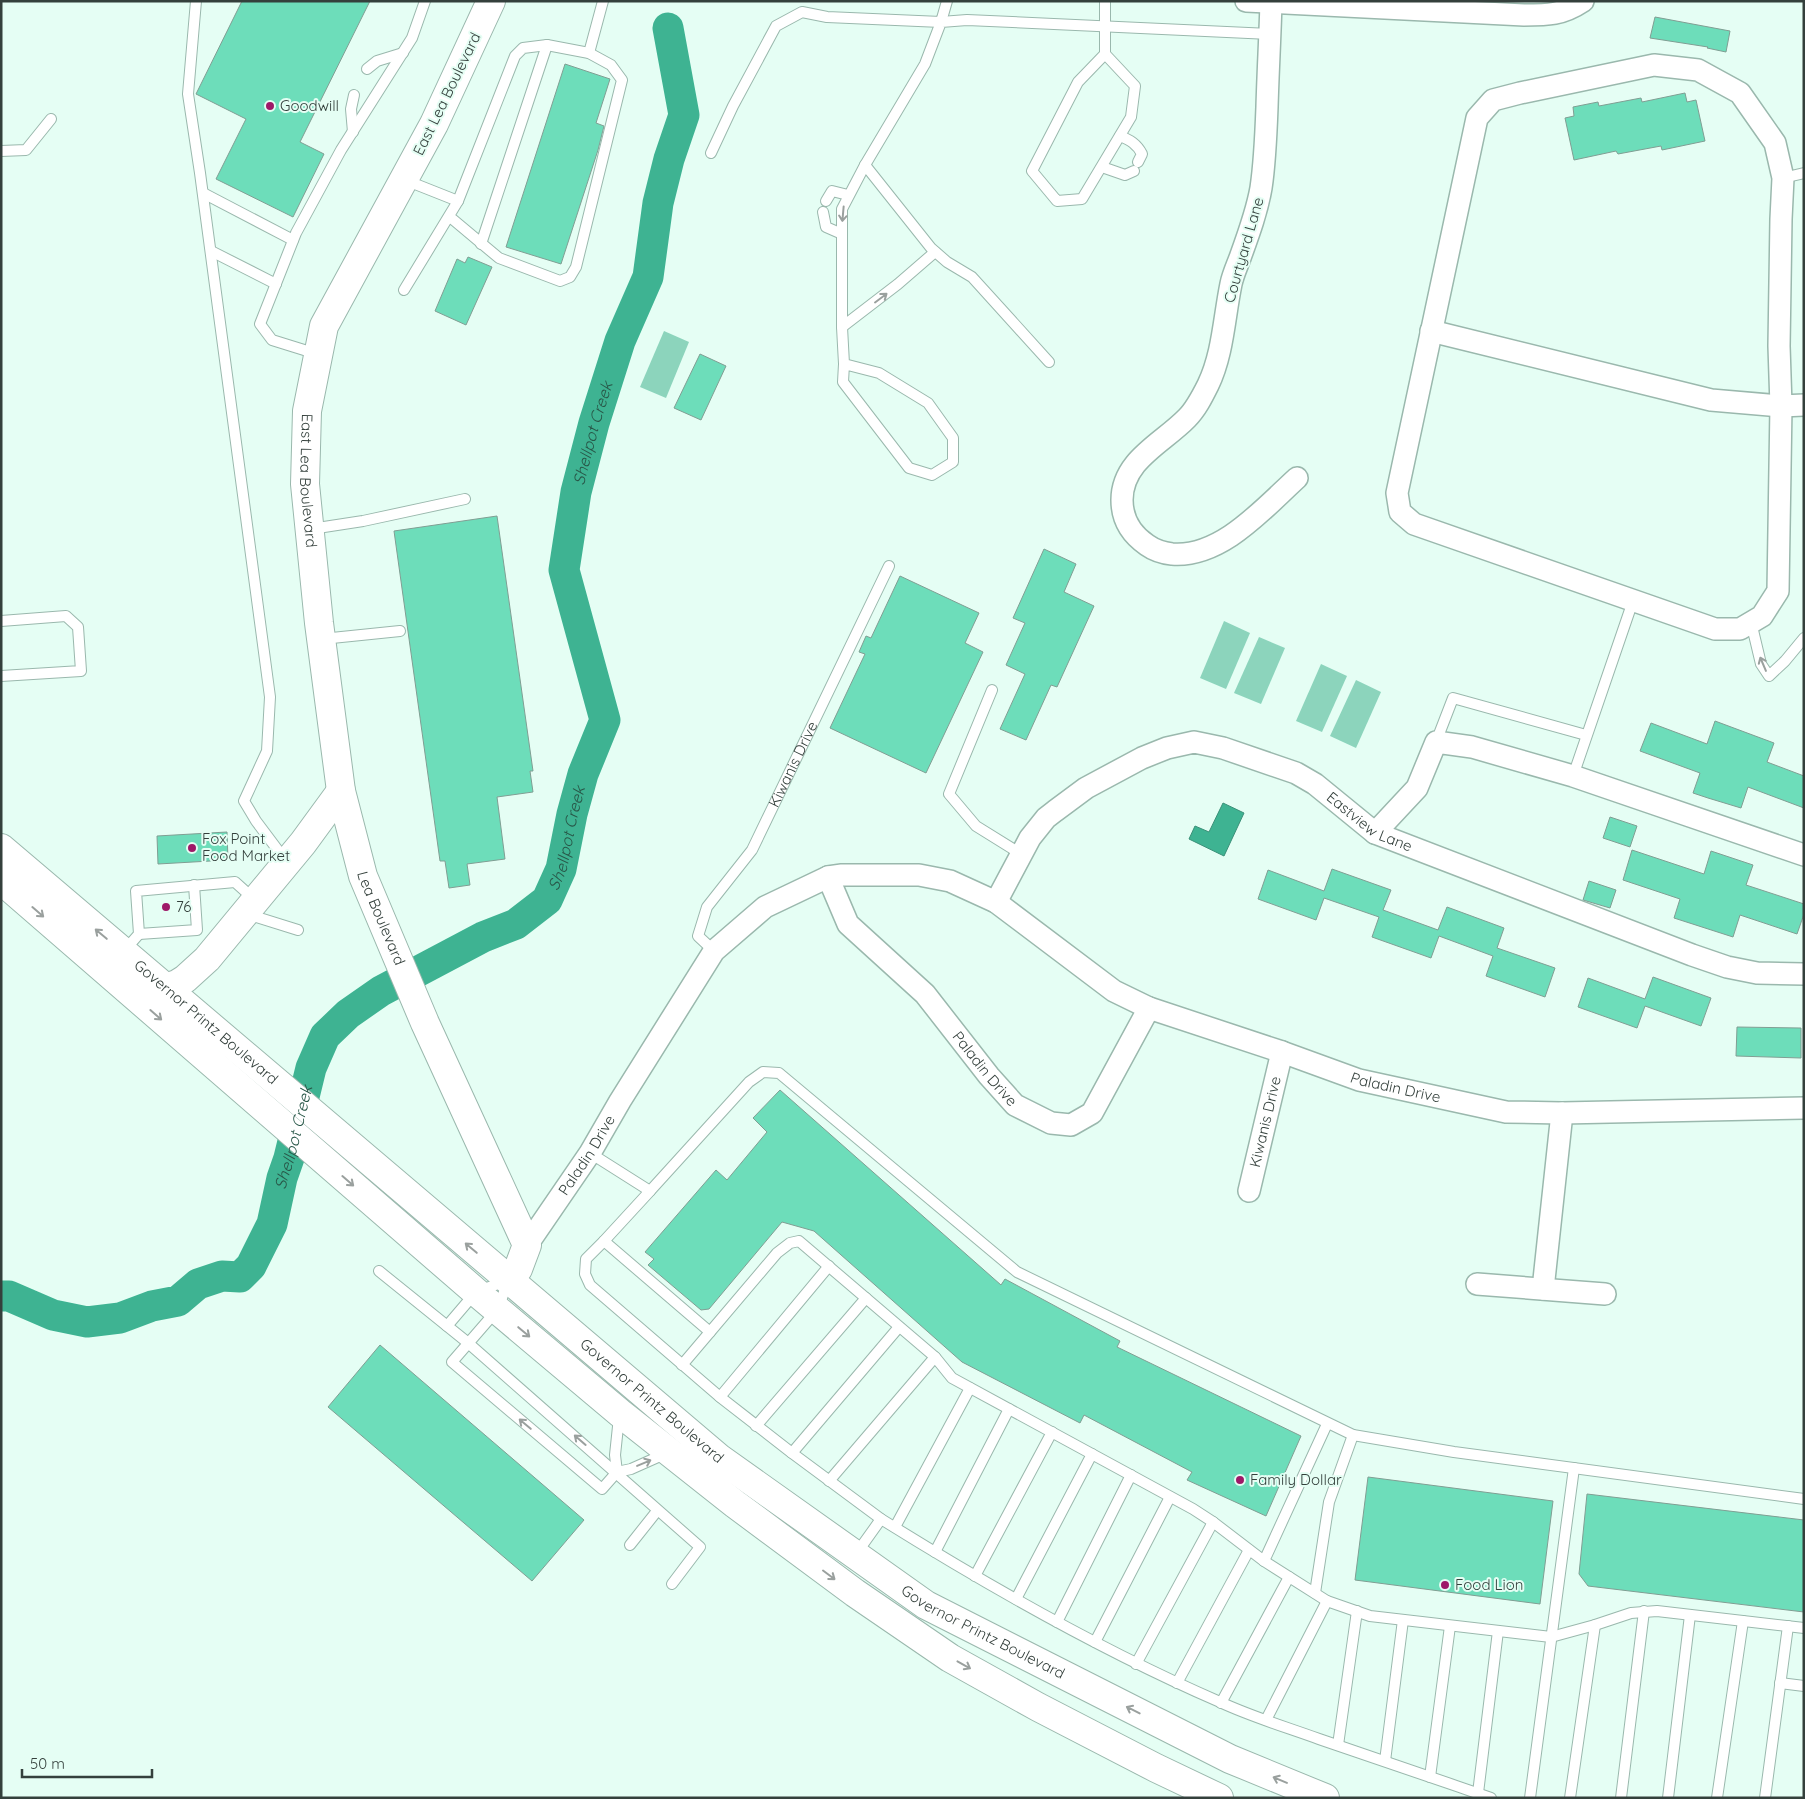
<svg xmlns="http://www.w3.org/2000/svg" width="1805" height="1799" font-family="Quicksand,sans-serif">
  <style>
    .green { fill: #8cd4bc }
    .water { fill: #3eb392; stroke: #3b9078 }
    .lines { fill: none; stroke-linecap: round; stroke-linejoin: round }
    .river { stroke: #3eb392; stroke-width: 31 }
    .building { fill: #6dddba; stroke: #809e93 }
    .lane-casing { stroke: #9ab8ad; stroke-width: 12 }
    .street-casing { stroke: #9ab8ad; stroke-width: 24 }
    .secondary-casing { stroke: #9ab8ad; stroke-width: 30 }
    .primary-casing { stroke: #9ab8ad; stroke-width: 30 }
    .lane { stroke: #fff; stroke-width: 10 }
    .street { stroke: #fff; stroke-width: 21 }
    .secondary { stroke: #fff; stroke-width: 28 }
    .primary { stroke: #fff; stroke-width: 28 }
    .oneway { stroke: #9aa09e }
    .poi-dot { fill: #9e1968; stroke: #e5fef4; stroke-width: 2 }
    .labels { text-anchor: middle; stroke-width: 4; stroke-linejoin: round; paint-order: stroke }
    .street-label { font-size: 15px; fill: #34403c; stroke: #e5fef4 }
    .poi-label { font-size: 15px; fill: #34403c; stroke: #e5fef4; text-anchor: start }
    .water-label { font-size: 16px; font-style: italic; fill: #285748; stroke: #e5fef4 }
  </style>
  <rect width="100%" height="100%" fill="#e5fef4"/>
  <!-- green -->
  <g class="green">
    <path d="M664 331 689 342 666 398 640 387Z"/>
    <path d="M1224 621 1250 633 1226 689 1200 678Z"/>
    <path d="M1259 637 1285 648 1261 704 1234 693Z"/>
    <path d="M1321 664 1347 676 1322 732 1296 721Z"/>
    <path d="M1356 680 1381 692 1356 748 1330 736Z"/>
  </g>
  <!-- water -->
  <path class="water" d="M1223 803 1244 813 1224 856 1189 839 1195 826 1209 832Z"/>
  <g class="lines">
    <!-- river -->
    <path class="river" id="s1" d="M1 1296H9L53 1315 87 1322 120 1318 152 1306 178 1301 198 1284 222 1276 240 1277 251 1266 272 1224 282 1178 289 1158 311 1068 325 1036 348 1014 381 991 483 937 516 924 547 900 561 869 572 814 583 774 605 720 564 570 576 492 594 423 620 341 648 277 658 203 669 159 684 115 668 28"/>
  </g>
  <!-- building -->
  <g class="building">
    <path d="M242 1H370L300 142 324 154 293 217 216 179 246 119 196 94Z"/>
    <path d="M1655 17 1730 31 1726 52 1707 48 1708 47 1650 38Z"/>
    <path d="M565 64 610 79 596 123 604 126 598 150 561 264 506 247Z"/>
    <path d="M1685 93 1687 102 1696 100 1705 141 1662 150 1661 146 1618 154 1616 151 1574 160 1565 118 1574 116 1573 107 1598 102 1599 106 1641 98 1642 102Z"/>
    <path d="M468 257 492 267 466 325 435 311 457 259 465 263Z"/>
    <path d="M700 354 726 366 701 420 674 408Z"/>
    <path d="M497 516 533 771H530L533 792 497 797 505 859 467 864 470 885 449 888 445 861H440L394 531Z"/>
    <path d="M1044 549 1076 564 1064 592 1094 606 1057 687 1051 685 1026 740 1000 729 1025 674 1006 665 1025 623 1013 618Z"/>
    <path d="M900 576 979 613 965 643 983 652 926 773 830 728 865 654 859 652 866 636 871 638Z"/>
    <path d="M1715 721 1774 743 1767 762 1804 776V808L1748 787 1741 808 1708 798 1693 793 1700 773 1640 751 1651 723 1707 744Z"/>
    <path d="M1610 817 1637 826 1630 847 1603 838Z"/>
    <path d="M227 832 228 860 158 864 157 836Z"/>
    <path d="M1632 850 1704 874 1711 851 1753 865 1746 885 1804 904V914L1797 934 1740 915 1733 937 1674 918 1680 899 1623 880Z"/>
    <path d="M1332 869 1391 890 1383 910 1438 930 1447 907 1504 928 1497 948 1555 968 1545 997 1486 976 1493 956 1439 936 1431 958 1372 937 1379 917 1324 898 1316 920 1258 899 1268 870 1324 891Z"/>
    <path d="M1589 881 1616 890 1610 908 1583 900Z"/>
    <path d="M1653 977 1711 998 1701 1026 1645 1006 1637 1028 1578 1007 1588 978 1645 999Z"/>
    <path d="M1737 1027 1801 1028V1058L1736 1056Z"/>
    <path d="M780 1090 1001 1285 1005 1279 1120 1341 1117 1347 1301 1436 1266 1516 1187 1480 1192 1472 1084 1415 1080 1423 962 1362 814 1231 782 1222 709 1309 701 1310 648 1265 654 1259 645 1252 716 1170 727 1180 767 1132 753 1118Z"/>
    <path d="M380 1345 584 1520 532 1581 328 1407Z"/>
    <path d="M1368 1477 1553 1501 1540 1604 1355 1580Z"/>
    <path d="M1587 1494 1804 1520V1612L1588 1586 1579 1574Z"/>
  </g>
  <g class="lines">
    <defs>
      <g id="lane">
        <path d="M196 1 188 94 200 173 270 697 267 751 244 801 256 821 286 861"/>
        <path d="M589 53 603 1"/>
        <path d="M1105 54 1078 82 1032 171 1057 201 1082 199 1131 117 1135 86 1105 54V1"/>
        <path d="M367 69 377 61 403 53"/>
        <path d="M353 132 351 109 354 95"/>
        <path d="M1120 136C1130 140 1137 144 1142 154L1138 162"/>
        <path d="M1 151 26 150 51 119"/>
        <path d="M711 153 733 106 776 26 802 12 827 17 941 22 947 1"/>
        <path d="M865 165 931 248 947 262 972 277 1049 362"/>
        <path d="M1102 167 1125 175 1134 171"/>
        <path d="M1783 178 1804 173"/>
        <path d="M405 180 458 201"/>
        <path d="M203 193 293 240"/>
        <path d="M826 201 832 191 848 195"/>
        <path d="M823 212 826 227 842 234"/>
        <path d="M481 244 547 45"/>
        <path d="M211 251 276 284"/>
        <path d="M404 290 458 201 515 56 523 48 547 45 589 53 611 65 622 80 576 267 570 277 560 281 499 258 450 217"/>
        <path d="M842 327 898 284 935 252"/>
        <path d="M317 354 272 340 260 324 296 233 341 150 412 38 425 1"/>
        <path d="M844 364 843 382 909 468 932 475 953 462V438L928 403 879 373 844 364 842 327V209L865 165 925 64 941 22 967 20 1270 34"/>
        <path d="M311 529 363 521 465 499"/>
        <path d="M1 621 66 616 78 627 81 671 1 676"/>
        <path d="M1751 622 1761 664 1769 676 1785 661 1804 638"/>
        <path d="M322 639 400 631"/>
        <path d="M992 690 949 794 976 826 1021 854"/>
        <path d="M1436 742 1453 698 1586 735"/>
        <path d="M1573 776 1633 601"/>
        <path d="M247 914 298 930"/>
        <path d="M139 934 197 930 194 885"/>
        <path d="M124 951 139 934 136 891 235 882 255 900"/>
        <path id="s2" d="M714 951 698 936 707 907 752 850 889 566"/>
        <path d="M590 1153 650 1191 604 1241 710 1332 777 1253 790 1243 799 1241 935 1357 952 1378 1193 1509 1213 1522 1264 1561 1327 1601 1370 1616 1551 1637 1595 1625 1631 1613 1657 1611 1804 1628"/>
        <path d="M650 1191 749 1082 763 1072 779 1073 1017 1272 1353 1435 1454 1452 1804 1499"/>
        <path d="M604 1241 586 1259 585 1274 590 1285 720 1397 792 1453 881 1519"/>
        <path d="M379 1271 467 1342 700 1547 672 1584"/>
        <path d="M508 1281 498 1309 452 1362 602 1489 617 1472 631 1469 667 1453"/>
        <path d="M447 1326 476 1292 506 1281"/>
        <path d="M682 1365 710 1332"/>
        <path d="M720 1397 829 1266"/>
        <path d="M756 1426 866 1298"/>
        <path d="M792 1453 899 1327"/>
        <path d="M617 1472 615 1455 619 1417"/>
        <path d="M829 1481 935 1357"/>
        <path d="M895 1527 970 1388"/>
        <path d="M630 1545 657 1511"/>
        <path d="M935 1552 1009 1409"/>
        <path d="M856 1554 881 1519C990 1587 1102 1651 1220 1702 1252 1717 1286 1727 1319 1739 1377 1759 1434 1778 1491 1798"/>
        <path d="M1264 1561 1327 1424"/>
        <path d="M975 1576 1052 1432"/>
        <path d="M1315 1593 1329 1502 1353 1435"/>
        <path d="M1016 1599 1092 1454"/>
        <path d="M1057 1622 1131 1475"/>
        <path d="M1095 1642 1170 1497"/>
        <path d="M1136 1664 1213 1522"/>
        <path d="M1177 1683 1249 1550"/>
        <path d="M1780 1683 1804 1686"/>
        <path d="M1221 1703 1289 1577"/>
        <path d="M1266 1720 1327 1601"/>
        <path d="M1338 1745 1357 1611"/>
        <path d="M1385 1761 1403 1620"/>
        <path d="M1430 1777 1450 1626"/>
        <path d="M1478 1793 1498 1631"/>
        <path d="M1530 1798 1574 1468"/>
        <path d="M1570 1798 1595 1625"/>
        <path d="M1621 1798 1644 1611"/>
        <path d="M1668 1798 1690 1615"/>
        <path d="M1717 1798 1743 1621"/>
        <path d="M1765 1798 1788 1626"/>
      </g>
      <g id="street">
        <path d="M1246 1 1524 15C1548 15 1562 15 1583 1"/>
        <path d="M1271 2C1270 37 1268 72 1267 107 1266 134 1265 162 1261 188 1257 211 1249 233 1241 255 1238 264 1233 274 1231 284 1224 318 1223 354 1208 385 1202 397 1196 409 1187 418 1163 443 1122 460 1122 500 1122 519 1131 534 1147 545 1154 550 1163 553 1172 554 1221 558 1263 509 1297 478"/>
        <path d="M1654 65 1698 70 1740 93 1775 143 1783 178 1781 219 1779 346 1781 406 1778 591 1762 616 1740 629H1715L1414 524 1400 512 1397 493 1477 118 1493 100 1520 93Z"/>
        <path d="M1431 331 1711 400 1781 406 1804 405"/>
        <path d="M1375 833 1417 788 1436 742 1472 747 1573 776 1804 855"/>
        <path id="s3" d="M828 877 848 924 925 994 989 1076 1015 1105 1051 1123 1071 1125 1092 1113 1149 1008"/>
        <path id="s4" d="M996 902 1030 838 1046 818 1055 811 1086 788 1142 758 1167 748 1194 742 1223 748 1296 773 1315 784 1375 833 1692 955 1727 967 1757 973 1804 974"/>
        <path id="s5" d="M1249 1191 1282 1052"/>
        <path id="s6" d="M527 1245 590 1153 620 1101 714 951 765 907 828 877 842 875H919L950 881 996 902 1114 991 1149 1008 1282 1052 1359 1080 1506 1112 1562 1113 1804 1108"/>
        <path d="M1477 1284 1605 1294"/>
        <path d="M1543 1289 1562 1113"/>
      </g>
      <g id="secondary">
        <path id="s7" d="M491 1 434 124 324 326 307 411 305 484 319 623 341 791 363 876 425 1023 527 1245 518 1269 508 1280"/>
        <path d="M165 988 177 984 185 979 207 959 303 843 341 791"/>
      </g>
      <g id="primary">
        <path id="s8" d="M1 848 719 1458 926 1605 1230 1759 1325 1798"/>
        <path d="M1 880 476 1292 620 1413 735 1504 855 1593 950 1658 1038 1707 1156 1768 1219 1798"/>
      </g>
    </defs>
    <!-- lane casing -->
    <use href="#lane" class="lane-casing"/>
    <!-- street casing -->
    <use href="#street" class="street-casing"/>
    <!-- secondary casing -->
    <use href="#secondary" class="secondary-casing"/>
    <!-- primary casing -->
    <use href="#primary" class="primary-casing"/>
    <!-- lane -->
    <use href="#lane" class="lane"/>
    <!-- street -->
    <use href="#street" class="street"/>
    <!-- secondary -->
    <use href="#secondary" class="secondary"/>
    <!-- primary -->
    <use href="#primary" class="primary"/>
  </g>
  <!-- one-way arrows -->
  <defs><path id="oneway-shaft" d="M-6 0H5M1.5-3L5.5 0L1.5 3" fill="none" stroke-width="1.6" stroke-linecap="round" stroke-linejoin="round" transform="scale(1.25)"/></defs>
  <g class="oneway">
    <use href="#oneway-shaft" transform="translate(843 214) rotate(95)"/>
    <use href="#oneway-shaft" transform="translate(881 298) rotate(-37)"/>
    <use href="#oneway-shaft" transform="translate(1763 664) rotate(-113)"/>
    <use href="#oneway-shaft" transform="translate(38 912) rotate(41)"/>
    <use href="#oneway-shaft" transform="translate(101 934) rotate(-140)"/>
    <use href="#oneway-shaft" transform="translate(156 1015) rotate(41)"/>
    <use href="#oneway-shaft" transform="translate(348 1181) rotate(41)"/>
    <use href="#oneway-shaft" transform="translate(471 1248) rotate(-140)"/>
    <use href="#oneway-shaft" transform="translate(524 1332) rotate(40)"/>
    <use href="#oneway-shaft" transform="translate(525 1424) rotate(-140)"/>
    <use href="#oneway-shaft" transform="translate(580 1440) rotate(-139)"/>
    <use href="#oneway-shaft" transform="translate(644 1463) rotate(-23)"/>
    <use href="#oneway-shaft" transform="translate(829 1575) rotate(37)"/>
    <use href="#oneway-shaft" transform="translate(964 1665) rotate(29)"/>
    <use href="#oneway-shaft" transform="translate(1133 1710) rotate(-153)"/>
    <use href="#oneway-shaft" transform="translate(1280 1780) rotate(-157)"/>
  </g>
  <!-- markers -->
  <g class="poi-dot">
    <circle cx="270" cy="106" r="5"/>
    <circle cx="192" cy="848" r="5"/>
    <circle cx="166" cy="907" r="5"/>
    <circle cx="1240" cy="1480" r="5"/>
    <circle cx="1445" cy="1585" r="5"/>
  </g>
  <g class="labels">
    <!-- street labels -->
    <g class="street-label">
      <text transform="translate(447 94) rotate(-64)" y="5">East Lea Boulevard</text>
      <text transform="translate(1244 250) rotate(-74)" y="5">Courtyard Lane</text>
      <text dy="5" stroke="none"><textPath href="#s7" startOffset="522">East Lea Boulevard</textPath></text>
      <text dy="5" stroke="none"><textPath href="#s2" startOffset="220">Kiwanis Drive</textPath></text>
      <text dy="5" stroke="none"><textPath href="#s4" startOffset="462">Eastview Lane</textPath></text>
      <text dy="5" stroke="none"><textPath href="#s7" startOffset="968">Lea Boulevard</textPath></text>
      <text dy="5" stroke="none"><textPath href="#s8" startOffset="269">Governor Printz Boulevard</textPath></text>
      <text dy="5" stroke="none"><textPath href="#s3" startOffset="251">Paladin Drive</textPath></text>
      <text dy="5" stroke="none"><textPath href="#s6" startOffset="1105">Paladin Drive</textPath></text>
      <text dy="5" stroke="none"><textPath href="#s5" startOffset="71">Kiwanis Drive</textPath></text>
      <text dy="5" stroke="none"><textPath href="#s6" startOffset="108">Paladin Drive</textPath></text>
      <text dy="5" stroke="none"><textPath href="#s8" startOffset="854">Governor Printz Boulevard</textPath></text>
      <text dy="5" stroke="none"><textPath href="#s8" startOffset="1259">Governor Printz Boulevard</textPath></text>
    </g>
    <!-- poi labels -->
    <g class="poi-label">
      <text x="280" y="111">Goodwill</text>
      <text x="202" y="844">Fox Point<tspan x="202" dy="17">Food Market</tspan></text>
      <text x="176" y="912">76</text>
      <text x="1250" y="1485">Family Dollar</text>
      <text x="1455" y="1590">Food Lion</text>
    </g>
    <!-- water labels -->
    <g class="water-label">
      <text dy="6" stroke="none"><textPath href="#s1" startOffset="1260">Shellpot Creek</textPath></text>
      <text dy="6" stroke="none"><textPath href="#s1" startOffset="840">Shellpot Creek</textPath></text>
      <text dy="6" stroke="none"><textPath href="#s1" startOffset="406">Shellpot Creek</textPath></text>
    </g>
  </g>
  <!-- border -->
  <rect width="1805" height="1799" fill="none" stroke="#34403c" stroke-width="5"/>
  <!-- scale -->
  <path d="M22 1769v8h130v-8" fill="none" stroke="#34403c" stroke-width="2.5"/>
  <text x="30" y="1769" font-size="15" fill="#34403c" stroke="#e5fef4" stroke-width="4" paint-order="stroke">50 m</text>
</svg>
